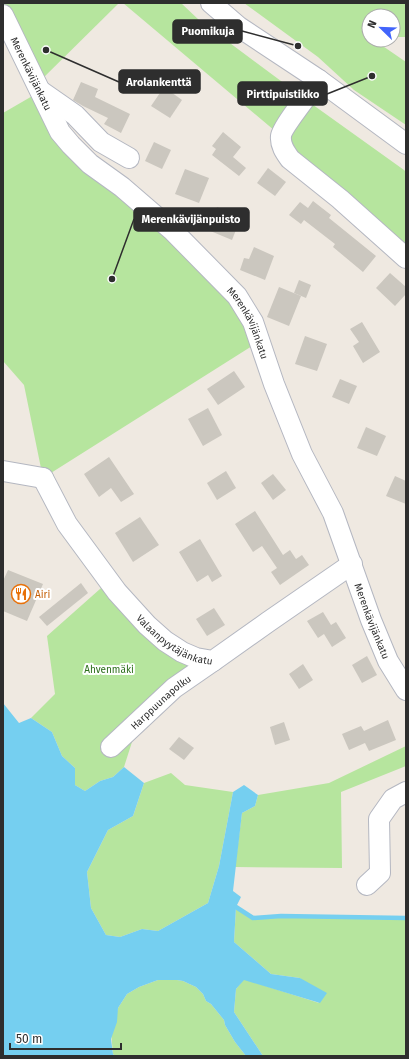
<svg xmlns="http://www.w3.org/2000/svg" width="409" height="1059" font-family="'Fira Sans',sans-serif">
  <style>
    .green { fill: #b6e59e }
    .water { fill: #75cff0 }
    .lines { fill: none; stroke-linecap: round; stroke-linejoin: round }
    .stream { stroke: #75cff0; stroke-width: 4.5 }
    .building { fill: #cbc7bf }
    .minor-casing { stroke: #b4b7c1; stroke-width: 22 }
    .minor { stroke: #fff; stroke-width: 20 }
    .labels { text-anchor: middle; stroke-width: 4; stroke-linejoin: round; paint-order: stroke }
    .street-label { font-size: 10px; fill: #2e2e2e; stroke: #fff }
    .food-label { font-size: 10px; fill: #c56008; stroke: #fff; text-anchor: start }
    .park-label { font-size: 10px; fill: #2c6e1b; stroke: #fff }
    .leader { fill: none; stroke: #2e2e2e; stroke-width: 1.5 }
    .callout-dot { fill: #2e2e2e; stroke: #fff; stroke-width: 1.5 }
    .callout { fill: #2e2e2e; stroke: #2e2e2e; stroke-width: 1.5 }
    .callout-label { font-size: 11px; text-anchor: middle; font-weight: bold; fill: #fff }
  </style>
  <rect width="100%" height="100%" fill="#efe9e1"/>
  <!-- green -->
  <g class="green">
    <path d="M3 3H119L37 84 3 15Z"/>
    <path d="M123 3H181L199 20 316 107 404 170 406 172V254L305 166 281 136Z"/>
    <path d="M244 3H406V37H393V16H369V32L361 29 369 36V40H374L406 62V125L354 90 318 57Z"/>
    <path d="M41 91 60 132 173 231 260 341 43 478 24 385 3 361V113Z"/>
    <path d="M109 581 117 592 205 660 139 720 124 767 113 777 100 781 85 791 75 785V768L62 756 52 732 31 718 55 694 47 636Z"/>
    <path d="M406 746V766L341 792 342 868 235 867 242 813 255 806 258 795 329 783Z"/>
    <path d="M171 773 185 785 233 792 219 866 208 903 158 931 142 929 120 937 106 935 91 908 87 872 108 830 133 816 144 783Z"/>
    <path d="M236 907 253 918 281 916 406 918V1056H263L234 1012 236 989 244 979 319 1003 300 978 271 974 234 942Z"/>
    <path d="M158 980H177L183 981 196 987 203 994 206 1001 211 1004 224 1020 225 1025 235 1042 246 1056H115L113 1054 111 1032 118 1008 127 994 139 987Z"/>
  </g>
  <!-- water -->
  <path class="water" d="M3 703 19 723 31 718 52 732 62 756 75 768V785L85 791 100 781 113 777 124 767 144 783 133 816 108 830 87 872 91 908 106 935 120 937 142 929 158 931 208 903 219 866 233 792 244 785 258 795 255 806 242 813 233 891 241 897 236 907 234 942 271 974 300 978 327 993 320 1003 244 980 236 989 234 1012 263 1056H246L235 1042 225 1025 224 1020 211 1004 206 1001 203 994 196 987 183 981 177 980H158L139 987 127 994 118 1008 117 1022 111 1039 113 1054 115 1056H3Z"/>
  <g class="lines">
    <!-- stream -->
    <path class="stream" d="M236 907 253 918 281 916 406 918"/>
  </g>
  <!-- building -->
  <g class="building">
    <path d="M81 82 98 89 95 97 130 114 121 133 104 124 108 118 83 106 73 100Z"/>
    <path d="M164 87 182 100 170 118 151 106Z"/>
    <path d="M223 132 241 147 233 157 246 168 239 176 212 155 216 149 212 146Z"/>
    <path d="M154 142 171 150 162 169 145 161Z"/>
    <path d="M268 168 286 182 275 196 257 183Z"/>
    <path d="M185 169 209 178 199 203 175 194Z"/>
    <path d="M313 201 331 215 329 218 376 256 363 272 333 247 335 244 304 220 301 224 289 215 300 202 308 208Z"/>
    <path d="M217 207 241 217 232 240 208 230Z"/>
    <path d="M254 247 274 256 265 280 240 270 244 258 249 259Z"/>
    <path d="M390 273 406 287V294L395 306 376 288Z"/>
    <path d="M299 280 311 285 306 298 294 293Z"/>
    <path d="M279 287 301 296 289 326 267 317Z"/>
    <path d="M362 322 380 352 363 363 353 346 359 342 350 329Z"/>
    <path d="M305 336 327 344 317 371 295 364Z"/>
    <path d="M234 371 245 387 218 405 207 389Z"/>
    <path d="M340 379 357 386 349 404 332 397Z"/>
    <path d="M208 408 222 435 203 446 188 419Z"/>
    <path d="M366 427 386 436 377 456 357 448Z"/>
    <path d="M109 457 134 494 121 502 111 488 99 497 84 474Z"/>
    <path d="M226 471 236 488 217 500 207 483Z"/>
    <path d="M273 474 286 490 273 500 261 483Z"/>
    <path d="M395 476 406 481V504L386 496Z"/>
    <path d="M255 511 283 555 290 550 296 559 302 555 309 565 280 585 271 572 277 568 262 546 253 552 235 524Z"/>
    <path d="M140 517 159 545 133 562 115 533Z"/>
    <path d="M200 539 222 576 212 582 208 575 197 582 179 552Z"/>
    <path d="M8 570 43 584 27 621 3 611V581Z"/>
    <path d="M81 583 88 593 47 626 39 617Z"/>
    <path d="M214 608 225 625 207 636 196 619Z"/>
    <path d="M323 612 331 625 336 622 346 638 332 647 324 634 318 638 307 621Z"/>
    <path d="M367 656 377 675 362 683 352 665Z"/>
    <path d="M303 664 313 680 299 689 289 674Z"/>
    <path d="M388 720 396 740 369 751 365 743 349 750 342 734 361 726 364 731Z"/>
    <path d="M284 722 290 740 275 745 270 727Z"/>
    <path d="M179 737 194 748 184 760 169 749Z"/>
  </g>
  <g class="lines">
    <defs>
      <g id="minor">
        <path d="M211 3 239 27 319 80 406 144"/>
        <path id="s1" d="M3 15 60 132 71 145 90 164 122 187 173 231 237 296 253 322 274 384 302 454 333 513 371 620 388 661 406 690"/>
        <path d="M319 80C312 90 282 127 281 136 280 145 285 152 290 159L340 199 406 258"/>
        <path d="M42 92 75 115 101 142 129 158"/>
        <path d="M3 471 43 478"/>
        <path id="s2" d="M43 478 67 524 117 592 147 625 165 641 182 652 196 658 213 661 268 622 352 564"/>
        <path id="s3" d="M111 747 174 688 213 661"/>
        <path d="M367 885 380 873 379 819 393 799 406 792"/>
      </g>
    </defs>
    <!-- minor casing -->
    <use href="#minor" class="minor-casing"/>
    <!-- minor -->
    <use href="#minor" class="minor"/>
  </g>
  <!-- icons -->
  <defs>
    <symbol id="restaurant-ring" viewBox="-11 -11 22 22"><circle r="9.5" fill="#fff" stroke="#e8710a" stroke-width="1.5"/><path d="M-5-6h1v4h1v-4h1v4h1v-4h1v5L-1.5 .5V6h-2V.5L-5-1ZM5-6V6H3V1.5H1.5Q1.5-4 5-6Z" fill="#e8710a"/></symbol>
  </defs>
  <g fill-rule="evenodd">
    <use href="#restaurant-ring" x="10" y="583" width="22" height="22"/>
  </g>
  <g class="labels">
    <!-- street labels -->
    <g class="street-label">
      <text dy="4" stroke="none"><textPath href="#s1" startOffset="65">Merenkävijänkatu</textPath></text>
      <text dy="4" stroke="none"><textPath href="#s1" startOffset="401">Merenkävijänkatu</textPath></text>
      <text dy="4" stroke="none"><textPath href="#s1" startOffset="725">Merenkävijänkatu</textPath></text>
      <text dy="4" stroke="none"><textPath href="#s2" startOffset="213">Valaanpyytäjänkatu</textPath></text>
      <text dy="4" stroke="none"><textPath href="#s3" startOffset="67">Harppuunapolku</textPath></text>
    </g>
    <!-- food labels -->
    <g class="food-label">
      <text x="35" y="598">Airi</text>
    </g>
    <!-- park labels -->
    <g class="park-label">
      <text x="109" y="673">Ahvenmäki</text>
    </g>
  </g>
  <!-- callouts -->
  <path class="leader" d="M298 46L242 31M46 50L119 82M372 76L327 94M112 279L134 219"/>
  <g class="callout-dot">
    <circle cx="298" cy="46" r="4"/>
    <circle cx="46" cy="50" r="4"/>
    <circle cx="372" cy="76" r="4"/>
    <circle cx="112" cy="279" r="4"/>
  </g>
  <g class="callout">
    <rect x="173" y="20" width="69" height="23" rx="4"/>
    <rect x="119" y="70" width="81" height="23" rx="4"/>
    <rect x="238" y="82" width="89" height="23" rx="4"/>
    <rect x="134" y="208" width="115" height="23" rx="4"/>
  </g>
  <g class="callout-label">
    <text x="208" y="35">Puomikuja</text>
    <text x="159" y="86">Arolankenttä</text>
    <text x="283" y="98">Pirttipuistikko</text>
    <text x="191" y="223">Merenkävijänpuisto</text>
  </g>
  <!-- border -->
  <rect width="409" height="1059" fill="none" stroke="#2e2e2e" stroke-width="8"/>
  <!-- north arrow -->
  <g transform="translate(381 28) rotate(293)"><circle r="19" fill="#ffffff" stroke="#ababab"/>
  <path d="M0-3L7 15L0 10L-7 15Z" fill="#4264fb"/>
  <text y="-6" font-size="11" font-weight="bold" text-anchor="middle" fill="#2e2e2e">N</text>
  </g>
  <!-- scale -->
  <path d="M10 1043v6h111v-6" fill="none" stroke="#2e2e2e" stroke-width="2"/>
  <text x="16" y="1043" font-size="12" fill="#2e2e2e" stroke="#ffffff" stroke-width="3" paint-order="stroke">50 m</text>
</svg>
